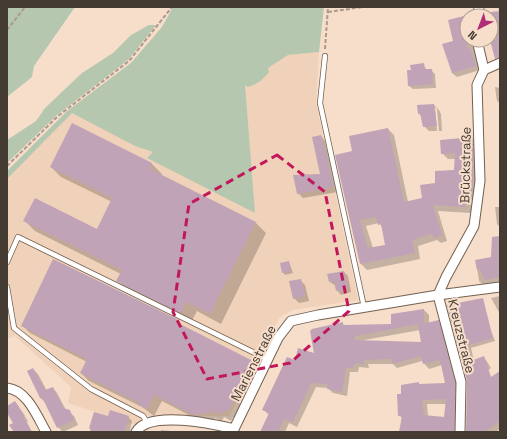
<svg xmlns="http://www.w3.org/2000/svg" width="507" height="439" font-family="'Space Grotesk',sans-serif">
  <style>
    .built { fill: #f0d2ba }
    .green { fill: #b6c7b0 }
    .shadow { fill: #0003; fill-rule: evenodd }
    .building { fill: #c0a3b6; fill-rule: evenodd }
    .lines { fill: none; stroke-linecap: round; stroke-linejoin: round }
    .lane-casing { stroke: #74604f; stroke-width: 6 }
    .street-casing { stroke: #74604f; stroke-width: 11 }
    .path { stroke: #ac9a8c; stroke-width: 2; stroke-dasharray: 4 2; stroke-linecap: butt }
    .lane { stroke: #fff; stroke-width: 4.5 }
    .street { stroke: #fff; stroke-width: 9 }
    .marked { fill: none; stroke: #c2185b; stroke-width: 3; stroke-dasharray: 8 5; stroke-linejoin: round }
    .labels { text-anchor: middle; stroke-width: 4; stroke-linejoin: round; paint-order: stroke }
    .street-label { font-size: 13px; fill: #443b33; stroke: #f6decb }
  </style>
  <rect width="100%" height="100%" fill="#f6decb"/>
  <!-- built -->
  <path class="built" d="M175 7 245 83 288 55 319 52 316 102 358 300 293 310 280 317 229 416H142L139 426 68 403 71 387 15 336 7 339V179L71 113 66 112 131 63 162 27Z"/>
  <!-- green -->
  <g class="green">
    <path d="M7 7H75L34 66 32 77 7 97Z"/>
    <path d="M173 7H324L319 52 288 55 268 68 269 72C263 80 257 84 248 87L245 85 255 213 147 158 153 152 135 146 72 113 7 179V171L66 112 131 63 162 27Z"/>
    <path d="M149 25H156L128 60 57 115 7 163V140L36 121 45 108 82 73 113 53 131 35Z"/>
  </g>
  <!-- shadow -->
  <g class="shadow">
    <path d="M498 7H500V58H498L494 54 497 40 493 24H491V16H487V13L499 12Z"/>
    <path d="M464 17 467 20V40H473L478 58 476 59 480 70 457 77 452 73 455 42Z"/>
    <path d="M423 65 427 70H431L435 74 436 88 413 89 409 86Z"/>
    <path d="M495 87 500 88V103L497 101Z"/>
    <path d="M434 105 439 110 441 114 442 131H439L437 109 435 107 437 131H429L424 126 422 117 418 113Z"/>
    <path d="M73 124 152 164 162 174 161 176 256 223 266 233 221 324 197 311 191 322 128 291 118 281 121 274 35 231 25 221 98 230 112 202 61 177 51 167Z"/>
    <path d="M388 129 394 135 408 202 423 198 436 184 455 171V159H448L442 153 472 138 478 145 477 205H471V213L438 211 447 241 441 243 437 240 418 246 420 259 367 270 361 264 353 152ZM379 223 383 228 386 245 373 248 366 226Z"/>
    <path d="M321 136 325 141 338 192 303 198 298 193 321 175Z"/>
    <path d="M495 207H500V227L497 224Z"/>
    <path d="M500 237V282L483 285 479 281 476 261 492 258Z"/>
    <path d="M54 261 177 320 183 326 253 362 260 369 236 419 233 417 231 421 224 417 222 421 215 418 213 422 204 423 162 401 154 416 142 407 89 381 81 373 87 362 30 333 22 325Z"/>
    <path d="M289 262 293 273 285 275 283 272Z"/>
    <path d="M344 272 348 276 351 292 341 295 337 290 336 286 330 282 328 275Z"/>
    <path d="M300 280 305 285 309 301 299 303 294 298Z"/>
    <path d="M500 296V314L491 298Z"/>
    <path d="M480 304 495 341 471 348 474 361 484 357 491 368 471 384 448 306Z"/>
    <path d="M424 310 429 315V324L438 322 443 326 459 388V432H400L402 418 399 415 403 395 418 383 420 385 446 384 442 365 429 369 422 361 397 368 393 364H368L369 368 359 367 358 372H350L347 396 333 393 328 388 316 387 297 427 289 423 285 432H261L269 415 264 410 295 362 316 354 343 324 345 326 392 325ZM420 330 422 343 359 341ZM427 404H447L445 419 428 417Z"/>
    <path d="M33 369 38 374 47 391 53 388 57 393 66 410 74 416 78 425 63 432 58 427 45 402 40 398Z"/>
    <path d="M500 374V429L495 432H467Z"/>
    <path d="M15 402 28 421 27 422 32 432H15L14 423 7 411V407Z"/>
    <path d="M109 417H128L132 421 130 430 131 432H91L90 428Z"/>
    <path d="M161 430 171 431 177 432H161Z"/>
  </g>
  <!-- building -->
  <g class="building">
    <path d="M500 11V57L495 59 490 40 496 39 491 19V12Z"/>
    <path d="M464 16 467 25V49L470 48 476 66 452 73 442 44 453 41 448 20Z"/>
    <path d="M424 63 425 69H432L433 84 408 86 407 70H411L410 65Z"/>
    <path d="M434 104 437 126 423 127 420 113 418 114 417 105Z"/>
    <path d="M72 123 152 163 150 169 256 222 210 314 186 302 181 313 116 281 122 270 23 221 35 198 97 229 112 198 50 167Z"/>
    <path d="M388 128 404 202 422 198 420 185 435 183V171L454 170 455 153 441 154 440 140 473 137V180L471 200 465 199V207L433 205 442 235 434 238 432 234 412 240 415 253 360 264 335 155 352 151 349 136ZM376 217 378 225 381 224 385 245 368 248 360 220Z"/>
    <path d="M321 135 334 187 297 194 293 175 320 174 312 137Z"/>
    <path d="M500 236V277L485 280 480 269 477 270 475 260 491 257 492 237Z"/>
    <path d="M53 259 177 319 176 322 253 361 228 412 225 410 223 414 216 411 214 414 208 411 205 415 199 412 196 416 154 395 147 409 138 405 139 403 80 373 87 359 21 326Z"/>
    <path d="M289 261 291 271 282 273 280 263Z"/>
    <path d="M344 271 348 288 336 291 334 281 329 282 327 274Z"/>
    <path d="M301 279 305 296 293 299 289 281Z"/>
    <path d="M483 298 493 338 468 345 471 361 484 356 491 377 500 371V421L485 432H466L467 381 447 305Z"/>
    <path d="M424 309V323L355 336V340L421 342 418 325 439 320 455 383 454 431 399 432 402 416H398L397 394H401V385L419 382V384L445 383 440 360 423 364 421 356 392 364V359L364 360V364L354 363 353 368H346L342 392 327 389 328 384 311 383 293 422 284 419 278 432H260L269 413 262 410 287 357 295 360 298 348 314 353 310 331 312 329 343 322V325L391 324V314ZM446 399 444 417 424 415 422 400Z"/>
    <path d="M33 368 45 390 53 387 63 408 70 410 74 420 57 428 42 397 40 398 27 371Z"/>
    <path d="M15 401 25 416 23 417 32 432H14L9 425 13 423 7 413V406Z"/>
    <path d="M110 410 129 416 124 432H90L91 429 89 428 94 412 108 416Z"/>
  </g>
  <g class="lines">
    <defs>
      <g id="lane">
        <path d="M325 56 320 103 364 307"/>
        <path d="M7 262 18 237 269 360"/>
        <path d="M7 287 14 328 91 389 143 416 148 424"/>
      </g>
      <g id="street">
        <path d="M478 16 479 7"/>
        <path d="M477 40 484 70"/>
        <path d="M7 388C27 390 37 416 46 432"/>
        <path d="M136 432C149 410 213 424 234 429L278 338 291 321 318 315 438 295 500 287"/>
        <path d="M460 432 461 382 438 295 446 277 474 226 480 181 477 85 484 70 500 63"/>
      </g>
    </defs>
    <!-- lane casing -->
    <use href="#lane" class="lane-casing"/>
    <!-- street casing -->
    <use href="#street" class="street-casing"/>
    <!-- path -->
    <g class="path">
      <path d="M328 12 363 7"/>
      <path d="M7 30 25 7"/>
      <path d="M325 49 328 7"/>
      <path d="M7 166 58 116 129 61 172 7"/>
    </g>
    <!-- lane -->
    <use href="#lane" class="lane"/>
    <!-- street -->
    <use href="#street" class="street"/>
  </g>
  <!-- marked area -->
  <path class="marked" d="M277 155 325 192 349 311 290 363 207 379 173 312 189 204Z"/>
  <g class="labels">
    <!-- street labels -->
    <g class="street-label">
      <text transform="translate(465 165) rotate(-89)" y="5">Brückstraße</text>
      <text transform="translate(462 336) rotate(76)" y="5">Kreuzstraße</text>
      <text transform="translate(253 363) rotate(-63)" y="5">Marienstraße</text>
    </g>
  </g>
  <!-- border -->
  <rect width="507" height="439" fill="none" stroke="#443b33" stroke-width="16"/>
  <!-- north arrow -->
  <g transform="translate(479 28) rotate(222)"><circle r="19" fill="#f6decb" stroke="#af9d8e"/>
  <path d="M0-3L7 15L0 10L-7 15Z" fill="#b02c74"/>
  <text y="-6" font-size="11" font-weight="bold" text-anchor="middle" fill="#443b33">N</text>
  </g>
</svg>
